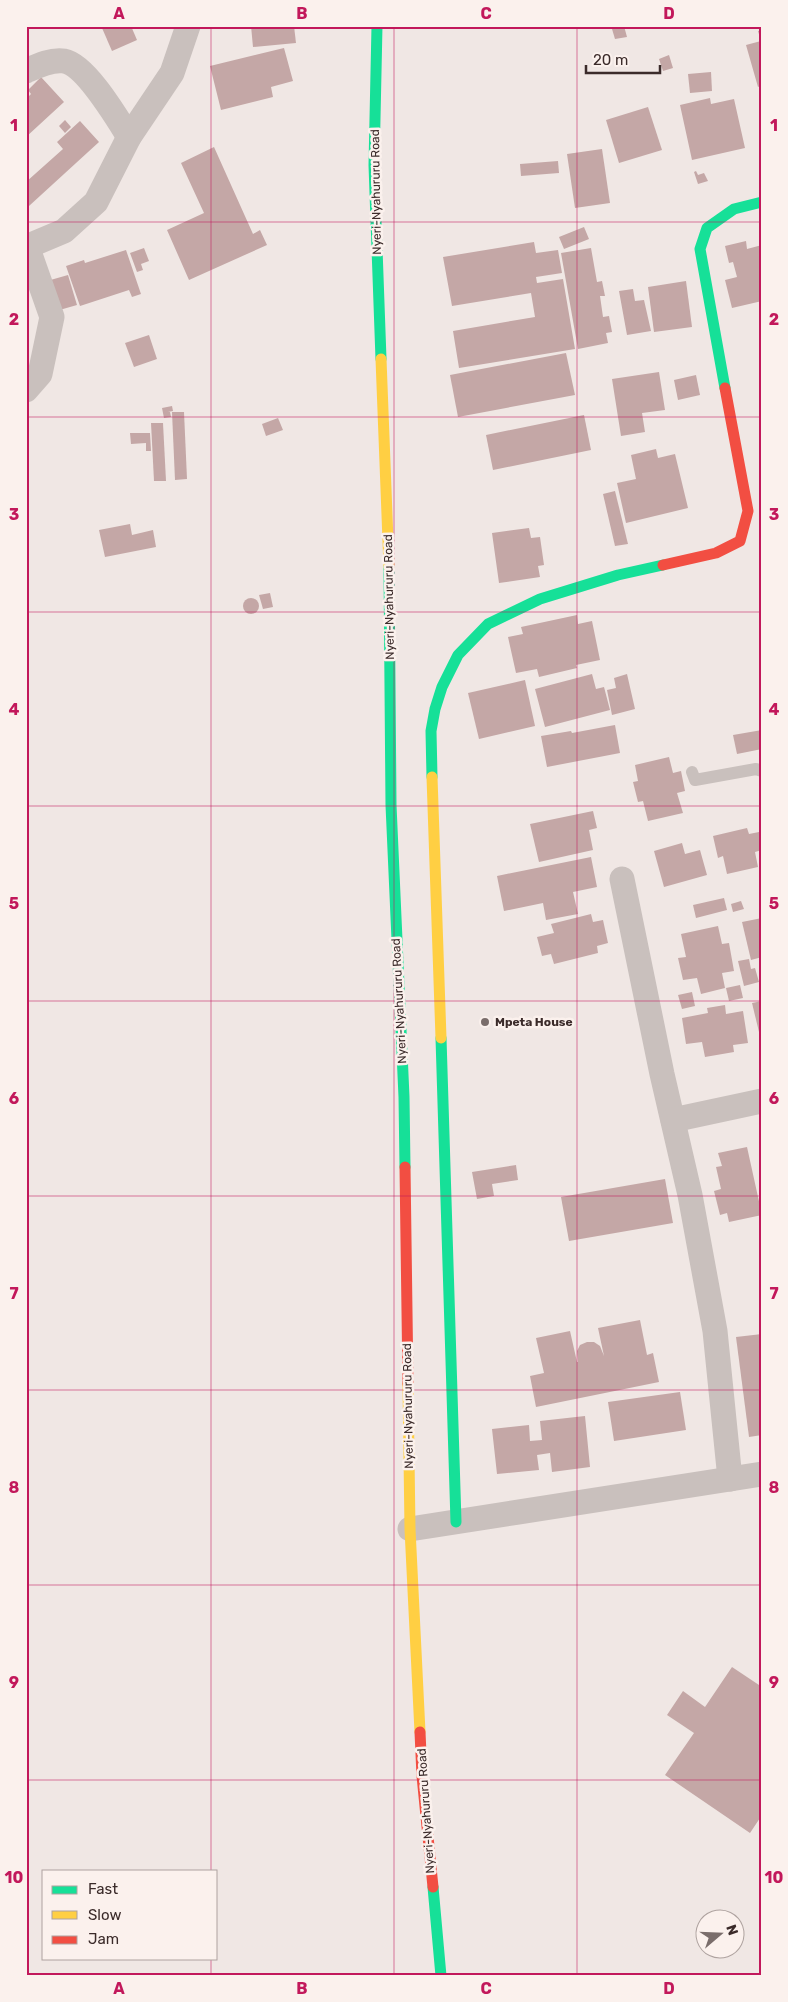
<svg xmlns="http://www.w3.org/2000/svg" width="788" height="2002" font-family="Rubik,sans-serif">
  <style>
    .building { fill: #c4a7a6 }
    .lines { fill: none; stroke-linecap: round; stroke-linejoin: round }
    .lane { stroke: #c9c0bd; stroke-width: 12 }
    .street { stroke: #c9c0bd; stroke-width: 25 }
    .fast { stroke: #16e098; stroke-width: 11 }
    .slow { stroke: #ffcf43; stroke-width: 11 }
    .jam { stroke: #f24e42; stroke-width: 11 }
    .grid { fill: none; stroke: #c2185b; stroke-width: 1; stroke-opacity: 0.55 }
    .poi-dot { fill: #7a6d6b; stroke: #fbf1ed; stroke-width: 2 }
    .labels { text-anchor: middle; stroke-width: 5; stroke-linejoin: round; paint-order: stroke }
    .street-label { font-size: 12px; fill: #3b2b2a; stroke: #fbf1ed }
    .poi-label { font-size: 12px; font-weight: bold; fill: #3b2b2a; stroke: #fbf1ed; text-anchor: start }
    .neatline { fill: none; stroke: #c2185b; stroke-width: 2 }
    .grid-label { font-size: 16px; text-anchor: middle; font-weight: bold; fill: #c2185b }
  </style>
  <rect width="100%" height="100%" fill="#f0e7e4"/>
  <!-- building -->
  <g class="building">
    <path d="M105 26H131L137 40 112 51 102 28Z"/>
    <path d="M251 26H294L296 43 253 47Z"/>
    <path d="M624 26 627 37 615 39 612 29Z"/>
    <path d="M762 30V85L758 87 746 45 761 41 758 31Z"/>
    <path d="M284 48 293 81 271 87 273 97 221 110 210 66Z"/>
    <path d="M669 55 673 68 663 71 659 59Z"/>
    <path d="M711 72 712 91 690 93 688 74Z"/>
    <path d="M41 77 64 102 26 137V99L31 94 28 90Z"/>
    <path d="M710 98 711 104 734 99 745 148 692 160 680 105Z"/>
    <path d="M648 107 662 150 619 163 606 120Z"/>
    <path d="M65 120 71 127 65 133 59 126Z"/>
    <path d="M80 121 99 142 29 206 26 203V182L63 149 57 142Z"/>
    <path d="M214 147 253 234 260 230 267 245 189 280 167 230 204 213 181 163Z"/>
    <path d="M602 149 610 203 575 208 567 154Z"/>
    <path d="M558 161 559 173 521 176 520 164Z"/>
    <path d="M696 171 698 175 704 173 708 181 698 184 694 172Z"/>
    <path d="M584 227 589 239 564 249 559 237Z"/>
    <path d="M746 241 747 249 762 245V301L732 308 725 280 737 277 733 262 729 263 725 246Z"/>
    <path d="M534 242 536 253 558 250 562 273 536 277 537 283 563 279 575 349 459 368 453 331 535 317 531 293 452 306 443 257Z"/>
    <path d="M144 248 149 261 141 264 143 270 137 272 130 253Z"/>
    <path d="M591 248 597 282 602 281 605 296H600L603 317 609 316 612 332 606 333 608 343 578 349 561 253Z"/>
    <path d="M126 250 141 294 132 297 129 290 80 306 66 266 84 260 85 263Z"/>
    <path d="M68 275 77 305 56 311 47 281Z"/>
    <path d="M686 281 692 327 654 332 648 287Z"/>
    <path d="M633 289 635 301 644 300 651 331 627 335 619 291Z"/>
    <path d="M149 335 157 359 134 367 125 343Z"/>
    <path d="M566 353 575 395 458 417 450 375Z"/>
    <path d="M659 372 665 410 642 413 645 432 621 436 612 379Z"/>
    <path d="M696 375 700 395 678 400 674 380Z"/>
    <path d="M172 406 173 411 168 412H170L171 417 164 418 162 408Z"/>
    <path d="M172 412H184L187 479 175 480Z"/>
    <path d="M584 415 591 450 493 470 486 435Z"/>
    <path d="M278 418 283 430 266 436 262 424Z"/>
    <path d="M151 423H163L166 481H154Z"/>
    <path d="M130 433H150L151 451H146V443L131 444Z"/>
    <path d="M656 449 658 458 675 454 688 508 626 523 617 483 636 479 631 455Z"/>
    <path d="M615 491 628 544 615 546 603 494Z"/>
    <path d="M130 524 132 535 153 530 156 547 105 557 99 530Z"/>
    <path d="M529 528 531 538 540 537 544 565 538 566 540 577 499 583 492 533Z"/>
    <path d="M270 593 273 607 263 609 259 595Z"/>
    <circle cx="251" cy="606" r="8"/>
    <path d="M577 615 578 624 592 621 600 660 576 665 577 668 539 677 537 669 516 673 508 637 523 634 521 627Z"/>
    <path d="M592 674 596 689 604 687 610 710 545 727 535 689Z"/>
    <path d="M627 674 635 709 612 715 607 690 616 688 614 678Z"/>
    <path d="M525 680 535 726 479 739 468 693Z"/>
    <path d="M615 725 620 753 547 767 541 736 571 731 572 733Z"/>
    <path d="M762 730V749L737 754 733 735Z"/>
    <path d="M669 757 673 773 681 771 685 791 677 793 683 813 648 821 643 801 638 802 633 782 638 781 635 765Z"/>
    <path d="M593 811 597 828 589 830 593 850 539 862 530 824Z"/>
    <path d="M747 828 749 834 759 832 762 850 755 852 758 867 727 874 723 856 718 858 713 836Z"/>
    <path d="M682 843 685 854 700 850 707 875 664 887 654 851Z"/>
    <path d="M591 857 597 887 573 892 578 914 546 920 543 903 504 911 497 876Z"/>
    <path d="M724 898 727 910 696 918 693 905Z"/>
    <path d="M741 901 744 909 733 912 731 904Z"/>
    <path d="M591 914 593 922 603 920 608 943 597 946 598 953 554 964 551 954 542 956 537 937 554 933 551 924Z"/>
    <path d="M762 918V957L751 960 742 922Z"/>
    <path d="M718 926 722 944 729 943 734 971 722 973 725 988 701 994 697 978 683 980 678 958 686 957 681 934Z"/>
    <path d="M749 959 751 969 755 968 759 982 744 986 738 961Z"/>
    <path d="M740 985 743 998 729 1001 726 988Z"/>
    <path d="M692 992 695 1006 682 1009 678 995Z"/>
    <path d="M762 1001V1032H759L752 1003Z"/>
    <path d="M725 1005 726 1014 743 1011 748 1043 733 1045 734 1052 705 1057 702 1042 686 1044 682 1018 708 1013 707 1008Z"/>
    <path d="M747 1147 762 1215 729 1222 727 1213 720 1215 714 1191 721 1189 716 1167 722 1166 718 1153Z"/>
    <path d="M516 1165 518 1180 492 1184 494 1196 477 1199 472 1172Z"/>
    <path d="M665 1179 673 1223 569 1241 561 1197Z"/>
    <path d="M640 1320 647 1355 653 1353 659 1382 536 1407 530 1376 544 1373 536 1338 570 1331 577 1362H578L577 1351 580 1345 587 1342H594L600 1346 604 1356 598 1328Z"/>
    <path d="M762 1334V1435L749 1437 736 1337Z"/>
    <path d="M680 1392 686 1430 614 1441 608 1402Z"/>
    <path d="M585 1416 590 1467 552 1472 550 1453 537 1455 539 1470 497 1474 492 1429 529 1425 530 1441 542 1440 540 1421Z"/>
    <path d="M732 1667 762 1687V1815L750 1833 665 1775 694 1733 667 1715 683 1691 705 1707Z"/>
  </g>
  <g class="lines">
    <!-- lane -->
    <path class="lane" d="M692 772 695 780 756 769 762 771"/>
    <!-- street -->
    <g class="street">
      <path d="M26 71C37 66 51 59 64 61 86 65 117 118 129 137"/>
      <path d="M26 247 64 231 96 202 129 137 172 73 188 26"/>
      <path d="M26 390 40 374 52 317 27 246"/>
      <path d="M622 879 662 1074 690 1195 715 1331 730 1479"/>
      <path d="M673 1120 762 1101"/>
      <path d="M410 1529 762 1474"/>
    </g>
    <!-- fast -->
    <g class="fast">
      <path d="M377 26 374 165 381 359"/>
      <path d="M725 388 700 249 707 228 734 209 762 202"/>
      <path d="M389 567 391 805 404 1097 405 1167"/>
      <path d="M432 777 431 731 435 709 442 687 458 655 488 624 540 599 618 575 663 565"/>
      <path d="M441 1038 456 1522"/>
      <path d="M433 1887 441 1976"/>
    </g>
    <!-- slow -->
    <g class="slow">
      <path d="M381 359 389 567"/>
      <path d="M432 777 441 1038"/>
      <path d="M408 1384 410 1529 420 1732"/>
    </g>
    <!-- jam -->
    <g class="jam">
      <path d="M663 565 716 553 740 541 748 511 725 388"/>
      <path d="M405 1167 408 1384"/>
      <path d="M420 1732 422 1776 433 1887"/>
    </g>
  </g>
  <!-- grid -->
  <path class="grid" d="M211 26V1871M394 26V1976M577 26V1976M26 222H762M26 417H762M26 612H762M26 806H762M26 1001H762M26 1196H762M26 1390H762M26 1585H762M26 1780H762M211 1958V1976"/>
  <!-- markers -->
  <circle class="poi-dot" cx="485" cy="1022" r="5"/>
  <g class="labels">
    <!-- street labels -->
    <g class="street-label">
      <text transform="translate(376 192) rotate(-91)" y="4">Nyeri-Nyahururu Road</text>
      <text transform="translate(389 597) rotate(-91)" y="4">Nyeri-Nyahururu Road</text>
      <text transform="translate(399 1001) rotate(-93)" y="4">Nyeri-Nyahururu Road</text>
      <text transform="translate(408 1406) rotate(-91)" y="4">Nyeri-Nyahururu Road</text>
      <text transform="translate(426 1811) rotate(-94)" y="4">Nyeri-Nyahururu Road</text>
    </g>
    <!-- poi labels -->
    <g class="poi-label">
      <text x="495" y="1026">Mpeta House</text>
    </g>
  </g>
  <!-- border -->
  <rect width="788" height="2002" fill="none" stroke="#fbf1ed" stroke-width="55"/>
  <!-- legend -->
  <rect x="42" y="1870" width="175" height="90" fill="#fbf1ed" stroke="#aea29f"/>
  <rect x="52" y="1886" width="25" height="8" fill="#16e098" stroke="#aea29f"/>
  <text x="88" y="1894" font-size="15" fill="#3b2b2a">Fast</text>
  <rect x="52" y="1911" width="25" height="8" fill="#ffcf43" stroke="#aea29f"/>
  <text x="88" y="1920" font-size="15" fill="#3b2b2a">Slow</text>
  <rect x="52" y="1936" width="25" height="8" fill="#f24e42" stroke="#aea29f"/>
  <text x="88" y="1944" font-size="15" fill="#3b2b2a">Jam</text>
  <!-- north arrow -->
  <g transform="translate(720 1934) rotate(71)"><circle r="24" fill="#fbf1ed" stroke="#aea29f"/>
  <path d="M0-4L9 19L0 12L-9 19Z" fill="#7a6d6b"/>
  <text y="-8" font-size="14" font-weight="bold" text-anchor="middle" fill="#3b2b2a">N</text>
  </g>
  <!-- scale -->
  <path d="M586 65v8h74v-8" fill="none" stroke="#3b2b2a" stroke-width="2.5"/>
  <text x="593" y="65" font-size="15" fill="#3b2b2a" stroke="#fbf1ed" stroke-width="4" paint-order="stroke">20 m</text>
  <rect x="28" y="28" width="732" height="1946" class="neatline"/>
  <g class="grid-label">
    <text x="119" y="19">A</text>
    <text x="302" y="19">B</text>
    <text x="486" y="19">C</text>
    <text x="669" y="19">D</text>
    <text x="14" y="131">1</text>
    <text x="774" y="131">1</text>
    <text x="14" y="325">2</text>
    <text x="774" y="325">2</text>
    <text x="14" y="520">3</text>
    <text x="774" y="520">3</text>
    <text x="14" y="715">4</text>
    <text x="774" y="715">4</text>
    <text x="14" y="909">5</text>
    <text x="774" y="909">5</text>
    <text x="14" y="1104">6</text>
    <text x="774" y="1104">6</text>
    <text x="14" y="1299">7</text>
    <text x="774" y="1299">7</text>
    <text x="14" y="1493">8</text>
    <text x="774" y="1493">8</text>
    <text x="14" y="1688">9</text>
    <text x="774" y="1688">9</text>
    <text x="14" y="1883">10</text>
    <text x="774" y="1883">10</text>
    <text x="119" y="1994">A</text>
    <text x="302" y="1994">B</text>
    <text x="486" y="1994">C</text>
    <text x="669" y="1994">D</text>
  </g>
</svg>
